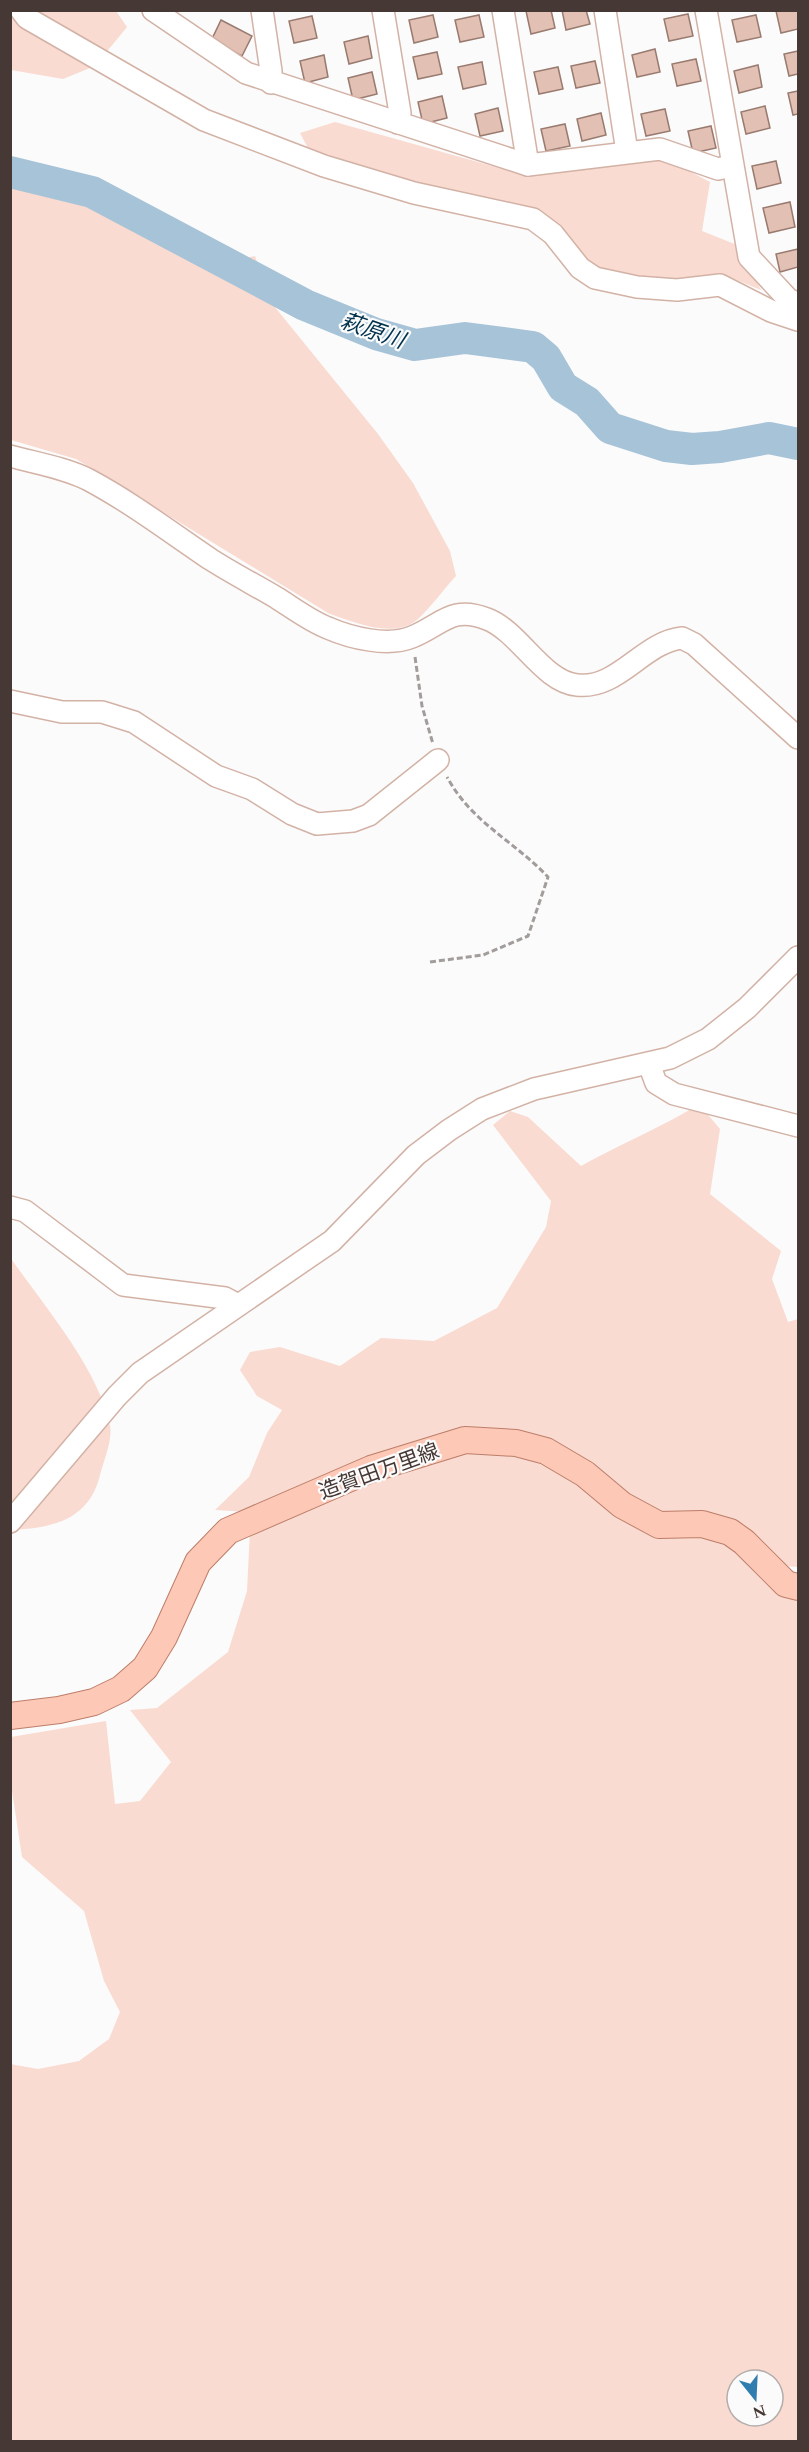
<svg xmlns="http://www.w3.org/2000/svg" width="809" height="2452" font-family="Spectral,'Noto Sans JP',serif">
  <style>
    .green { fill: #f9dbd1; fill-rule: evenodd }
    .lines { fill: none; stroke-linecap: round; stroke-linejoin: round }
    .river { stroke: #a7c3d8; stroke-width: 32 }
    .building { fill: #e2c0b4; stroke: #997a6f; stroke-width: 1.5 }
    .minor-casing { stroke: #d3b2a6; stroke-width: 24 }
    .major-casing { stroke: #bc7e69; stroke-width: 28 }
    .path { stroke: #a29c9a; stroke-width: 3; stroke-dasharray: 6 3; stroke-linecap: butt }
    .minor { stroke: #fff; stroke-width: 21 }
    .major { stroke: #fdc8b6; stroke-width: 26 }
    .labels { text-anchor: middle; stroke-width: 4.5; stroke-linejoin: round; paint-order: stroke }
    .street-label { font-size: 21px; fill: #463834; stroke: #fbfbfb }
    .water-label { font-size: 22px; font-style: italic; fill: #00324f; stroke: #fbfbfb }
  </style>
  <rect width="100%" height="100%" fill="#fbfbfb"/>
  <!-- green -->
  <g class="green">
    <path d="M10 11H116L127 27 95 66 63 79 11 70Z"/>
    <path d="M335 122 521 174 664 158 710 182 702 231 737 245 761 290 724 275 682 286 601 275 542 217 386 180 310 152 300 133Z"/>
    <path d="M10 172 130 195 212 265 255 256 270 301 378 434 413 483 450 551 456 576C443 590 432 606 418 619 394 640 353 622 328 613L76 459 11 440Z"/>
    <path d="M699 1104 720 1129 710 1194 781 1251 772 1279 788 1322 798 1319V1567L784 1566 658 1516 581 1458 504 1431 249 1512 215 1510 249 1477 267 1433 282 1410 257 1396 240 1370 250 1352 280 1347 340 1366 381 1338 434 1341 497 1308 546 1227 551 1201 493 1125 510 1111 528 1117 581 1166C620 1144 661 1128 699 1104Z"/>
    <path d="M10 1257C43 1305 99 1369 110 1426 113 1440 103 1462 100 1475 89 1521 51 1528 11 1530Z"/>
    <path d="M467 1448 514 1451 580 1480 714 1533 798 1594V2441H11L10 2064 38 2069 79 2061 109 2039 120 2012 104 1981 84 1911 22 1857 11 1784V1737L106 1721 115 1804 140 1801 171 1762 130 1710 157 1708 228 1652 247 1591 250 1530 374 1477ZM737 2380H773V2416H737Z"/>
  </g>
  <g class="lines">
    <!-- river -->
    <path class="river" d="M10 172 92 192 305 305 376 334 415 345 465 338 533 347 546 358 563 387 587 402 610 428 666 446 692 449 720 447 769 438 798 444"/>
  </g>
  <!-- building -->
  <g class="building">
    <path d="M551 10 555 28 531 34 526 11Z"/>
    <path d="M562 10H586L590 24 566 30Z"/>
    <path d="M798 10V29L781 33 776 11Z"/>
    <path d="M688 14 693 36 669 41 664 19Z"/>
    <path d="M433 15 438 37 414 43 409 20Z"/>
    <path d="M479 15 484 37 460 42 455 20Z"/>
    <path d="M756 15 761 37 737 42 732 20Z"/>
    <path d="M312 16 317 38 294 43 289 21Z"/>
    <path d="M221 20 252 36 242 56 211 41Z"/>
    <path d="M368 36 372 58 349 64 344 42Z"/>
    <path d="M655 49 660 72 637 77 632 55Z"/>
    <path d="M798 51V74L789 76 784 54Z"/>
    <path d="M437 52 442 74 418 79 413 57Z"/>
    <path d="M324 55 328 77 305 83 300 61Z"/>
    <path d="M696 59 701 81 677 86 672 64Z"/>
    <path d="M595 61 600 83 576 88 571 66Z"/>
    <path d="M482 62 486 84 463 89 458 67Z"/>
    <path d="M758 65 762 87 739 93 734 71Z"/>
    <path d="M558 67 563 89 539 94 534 72Z"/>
    <path d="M372 72 377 94 353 100 348 78Z"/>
    <path d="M798 91V114L793 115 788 93Z"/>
    <path d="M442 96 447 118 423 124 418 102Z"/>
    <path d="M765 106 770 128 746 134 741 112Z"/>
    <path d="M498 108 503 131 480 136 475 114Z"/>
    <path d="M665 109 670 131 646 136 641 114Z"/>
    <path d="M601 113 606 135 582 141 577 119Z"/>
    <path d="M565 124 570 146 546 151 541 129Z"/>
    <path d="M711 126 716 148 693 153 688 131Z"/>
    <path d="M776 161 781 183 757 189 752 166Z"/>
    <path d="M790 202 795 227 769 233 763 208Z"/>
    <path d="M798 249V267L780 272 776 254Z"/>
  </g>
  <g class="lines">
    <defs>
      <g id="minor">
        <path d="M21 10 27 18 204 120 324 166 414 193 533 219 553 234 580 268 595 278 637 287 677 290 720 285 771 311 798 320"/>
        <path d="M153 10 246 73 528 165 660 149 718 169 731 166"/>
        <path d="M262 10 271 71V83"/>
        <path d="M383 10 400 113 398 123"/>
        <path d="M503 10 528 165"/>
        <path d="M605 10 627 152"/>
        <path d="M706 10 749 257 789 300 798 303"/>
        <path d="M10 456C35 463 66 468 89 480 132 503 170 532 210 559 232 573 255 585 277 598 293 608 310 621 328 628 351 638 388 647 412 637 442 625 451 605 487 619 519 631 543 682 577 685 618 690 643 642 682 638L694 644 798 738"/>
        <path d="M10 701 62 712H102L134 722 216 776 252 789 292 814 317 824 353 821 369 815 438 760"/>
        <path d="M649 1064 656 1083 674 1094 798 1126"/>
        <path d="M10 1207 25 1211 123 1285 225 1298 238 1305"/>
        <path d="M10 1522 117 1396 140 1373 332 1241 416 1155 449 1130 482 1109 534 1089 670 1058 708 1039 747 1008 798 957"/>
      </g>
      <path id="major" d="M10 1716 59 1710 94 1702 121 1689 145 1668 164 1637 198 1562 228 1531 371 1469 465 1440 516 1443 546 1451 585 1474 622 1505 659 1525 702 1524 730 1532 744 1542 786 1584 798 1587"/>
    </defs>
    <!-- minor casing -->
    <use href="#minor" class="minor-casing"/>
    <!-- major casing -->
    <use href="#major" class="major-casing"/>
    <!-- path -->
    <g class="path">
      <path d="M415 657 422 706 433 744"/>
      <path d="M430 962 483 955 528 936 548 877C513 840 472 823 447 777"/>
    </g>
    <!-- minor -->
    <use href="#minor" class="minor"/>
    <!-- major -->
    <use href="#major" class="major"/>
  </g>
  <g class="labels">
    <!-- street labels -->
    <g class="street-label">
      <text transform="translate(379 1471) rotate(-20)" y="7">造賀田万里線</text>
    </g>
    <!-- water labels -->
    <g class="water-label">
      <text transform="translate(373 330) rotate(19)" y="8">萩原川</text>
    </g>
  </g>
  <!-- border -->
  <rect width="809" height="2452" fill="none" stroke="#463834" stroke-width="24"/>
  <!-- north arrow -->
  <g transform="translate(755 2398) rotate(162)"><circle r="28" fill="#fbfbfb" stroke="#b3adab" stroke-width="1.5"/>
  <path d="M0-4.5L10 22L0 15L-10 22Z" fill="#307eb0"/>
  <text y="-9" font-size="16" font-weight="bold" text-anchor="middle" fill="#463834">N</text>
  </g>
</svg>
